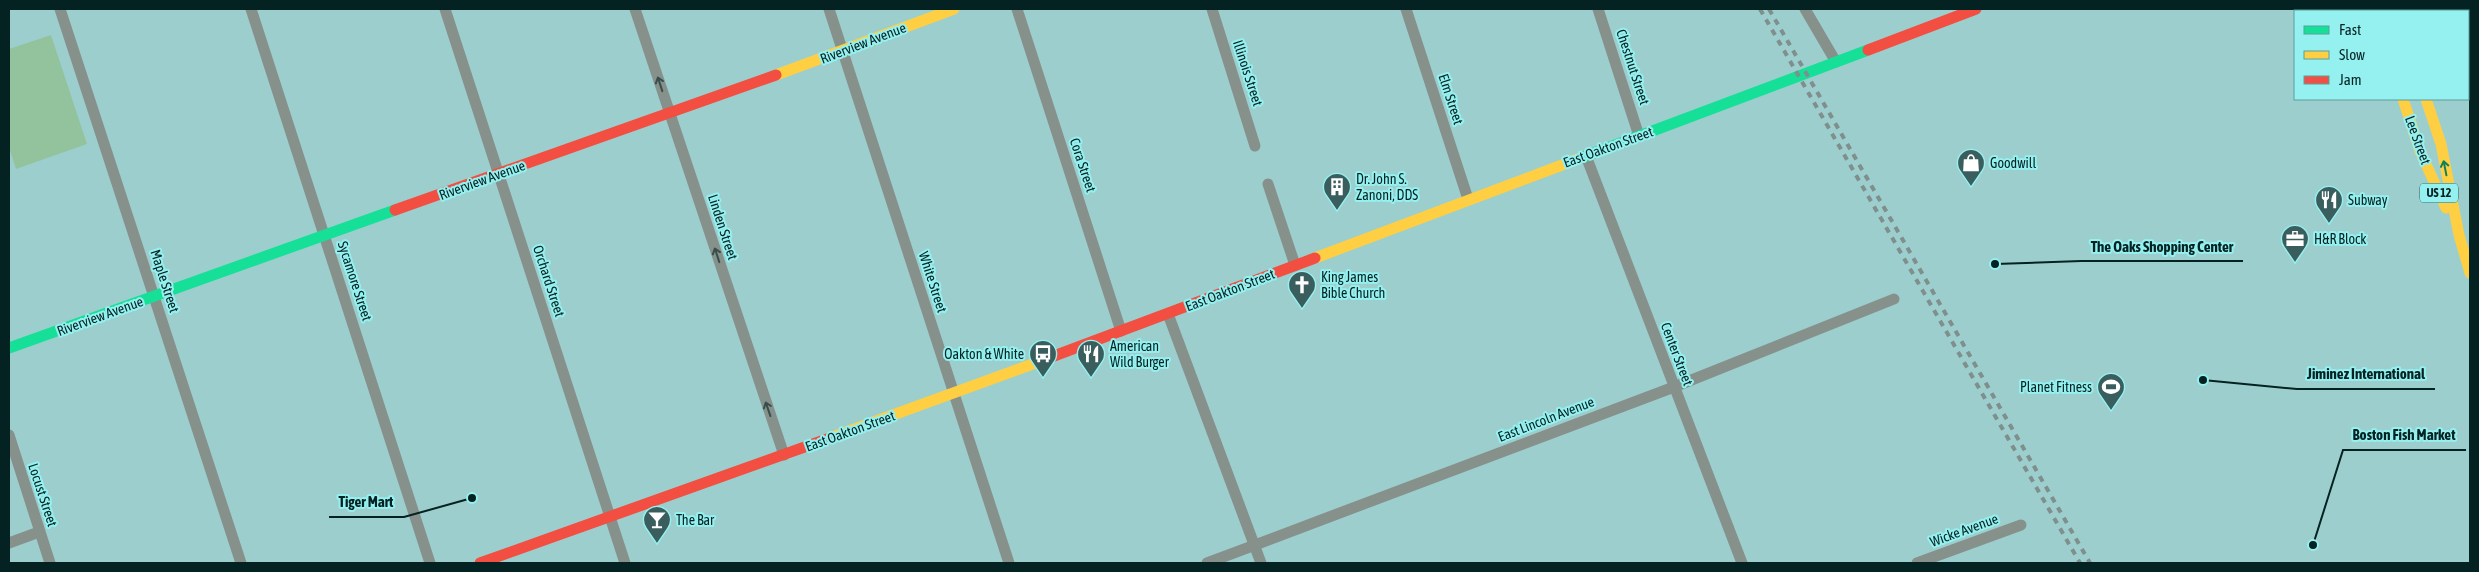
<svg xmlns="http://www.w3.org/2000/svg" width="2479" height="572" font-family="'Asap Condensed',sans-serif">
  <style>
    .green { fill: #93c39d }
    .lines { fill: none; stroke-linecap: round; stroke-linejoin: round }
    .street { stroke: #87918b; stroke-width: 11 }
    .fast { stroke: #16e098; stroke-width: 11 }
    .slow { stroke: #ffcf43; stroke-width: 11 }
    .jam { stroke: #f24e42; stroke-width: 11 }
    .rail { stroke: #7e8f8c; stroke-width: 4; stroke-dasharray: 6 6; stroke-linecap: butt }
    .oneway { stroke: #384e4c }
    .oneway2 { stroke: #0d815d }
    .labels { text-anchor: middle; stroke-width: 4; stroke-linejoin: round; paint-order: stroke }
    .shield { fill: #95f0f0; stroke: #306060; stroke-width: 1 }
    .shield-label { font-size: 12px; font-weight: bold; fill: #042222 }
    .street-label { font-size: 14px; fill: #042222; stroke: #95f0f0 }
    .poi-label { font-size: 14px; fill: #042222; stroke: #95f0f0; text-anchor: start }
    .leader { fill: none; stroke: #042222; stroke-width: 2 }
    .callout-dot { fill: #042222; stroke: #95f0f0; stroke-width: 2 }
    .callout-label { font-size: 15px; text-anchor: middle; font-weight: bold; fill: #042222; stroke: #95f0f0; stroke-width: 4; stroke-linejoin: round; paint-order: stroke }
  </style>
  <rect width="100%" height="100%" fill="#9dcece"/>
  <!-- green -->
  <path class="green" d="M51 35 87 144 16 169 9 147V49Z"/>
  <g class="lines">
    <!-- street -->
    <g class="street">
      <path d="M60 9 241 563"/>
      <path d="M251 9 430 563"/>
      <path d="M445 9 625 563"/>
      <path d="M635 9 784 455"/>
      <path d="M829 9 1009 563"/>
      <path d="M1017 9 1121 331"/>
      <path d="M1212 9 1255 146"/>
      <path d="M1406 9 1468 199"/>
      <path d="M1598 9 1639 136"/>
      <path d="M1805 9 1836 62"/>
      <path d="M1586 156 1742 563"/>
      <path d="M1268 184 1295 265"/>
      <path d="M1168 314 1261 563"/>
      <path d="M9 435 50 563"/>
      <path d="M9 543 39 532"/>
      <path d="M1207 563 1674 387 1894 299"/>
      <path d="M1917 563 2021 525"/>
    </g>
    <!-- fast -->
    <g class="fast">
      <path d="M1578 159 1868 50"/>
      <path d="M9 348 395 210"/>
    </g>
    <!-- slow -->
    <g class="slow">
      <path d="M2374 9 2375 11"/>
      <path d="M2398 9V11"/>
      <path d="M776 75 954 9"/>
      <path d="M2403 99 2420 151 2446 208"/>
      <path d="M2426 99 2441 144 2459 235 2470 273"/>
      <path d="M1315 258 1578 159"/>
      <path d="M827 439 1038 362"/>
    </g>
    <!-- jam -->
    <g class="jam">
      <path d="M1868 50 1976 9"/>
      <path d="M395 210 776 75"/>
      <path d="M1038 362 1315 258"/>
      <path d="M480 563 827 439"/>
    </g>
    <!-- rail -->
    <g class="rail">
      <path d="M1760 9 2080 563"/>
      <path d="M1769 9 2090 563"/>
    </g>
  </g>
  <!-- one-way arrows -->
  <defs><path id="oneway-shaft" d="M-6 0H5M1.5-3L5.5 0L1.5 3" fill="none" stroke-width="1.6" stroke-linecap="round" stroke-linejoin="round" transform="scale(1.25)"/></defs>
  <g class="oneway">
    <use href="#oneway-shaft" transform="translate(660 84) rotate(-108)"/>
    <use href="#oneway-shaft" transform="translate(717 255) rotate(-108)"/>
    <use href="#oneway-shaft" transform="translate(768 409) rotate(-109)"/>
  </g>
  <use class="oneway2" href="#oneway-shaft" transform="translate(2445 168) rotate(-101)"/>
  <!-- icons -->
  <defs>
    <symbol id="shop-pin" viewBox="-11 -11 22 30"><path d="M0 17L-7.5 6A9.5 9.5 0 1 1 7.5 6Z" fill="#3a5e5e" stroke="#95f0f0"/><path d="M-5-2.5h2.3a2.7 3.5 0 0 1 5.4 0H5L5.5 6h-11ZM-1.5-2.5h3a1.5 2.3 0 0 0-3 0Z" fill="#fff"/></symbol>
    <symbol id="building-pin" viewBox="-11 -11 22 30"><path d="M0 17L-7.5 6A9.5 9.5 0 1 1 7.5 6Z" fill="#3a5e5e" stroke="#95f0f0"/><path d="M-4-6H4V6H1V3H-1V6H-4ZM-2.5-4.3h1.7v1.8h-1.7ZM.8-4.3h1.7v1.8H.8ZM-2.5-1h1.7V.8h-1.7ZM.8-1h1.7V.8H.8Z" fill="#fff"/></symbol>
    <symbol id="restaurant-pin" viewBox="-11 -11 22 30"><path d="M0 17L-7.5 6A9.5 9.5 0 1 1 7.5 6Z" fill="#3a5e5e" stroke="#95f0f0"/><path d="M-5-6h1v4h1v-4h1v4h1v-4h1v5L-1.5 .5V6h-2V.5L-5-1ZM5-6V6H3V1.5H1.5Q1.5-4 5-6Z" fill="#fff"/></symbol>
    <symbol id="office-pin" viewBox="-11 -11 22 30"><path d="M0 17L-7.5 6A9.5 9.5 0 1 1 7.5 6Z" fill="#3a5e5e" stroke="#95f0f0"/><path d="M-6-3h4V-5.5h4V-3h4V5H-6ZM-1-4.5V-3h2v-1.5ZM-6 0V1H6V0Z" fill="#fff"/></symbol>
    <symbol id="church-pin" viewBox="-11 -11 22 30"><path d="M0 17L-7.5 6A9.5 9.5 0 1 1 7.5 6Z" fill="#3a5e5e" stroke="#95f0f0"/><path d="M-1.2-6h2.4v3.5h3.3v2.4h-3.3V6h-2.4V-.1h-3.3v-2.4h3.3Z" fill="#fff"/></symbol>
    <symbol id="bus-pin" viewBox="-11 -11 22 30"><path d="M0 17L-7.5 6A9.5 9.5 0 1 1 7.5 6Z" fill="#3a5e5e" stroke="#95f0f0"/><path d="M-5-6H5V4H4V6H2V4H-2V6H-4V4H-5ZM-3.5-4V0h7V-4ZM-3.5 1.2v1.5H-2V1.2ZM2 1.2v1.5H3.5V1.2Z" fill="#fff"/></symbol>
    <symbol id="stadium-pin" viewBox="-11 -11 22 30"><path d="M0 17L-7.5 6A9.5 9.5 0 1 1 7.5 6Z" fill="#3a5e5e" stroke="#95f0f0"/><path d="M0-5a6.5 5 0 1 0 0 10a6.5 5 0 1 0 0-10ZM-3.5-1.8h7v3.6h-7Z" fill="#fff"/></symbol>
    <symbol id="bar-pin" viewBox="-11 -11 22 30"><path d="M0 17L-7.5 6A9.5 9.5 0 1 1 7.5 6Z" fill="#3a5e5e" stroke="#95f0f0"/><path d="M-6-5H6L.8 .8V4.5H3.5V6h-7V4.5H-.8V.8Z" fill="#fff"/></symbol>
  </defs>
  <g fill-rule="evenodd">
    <use href="#shop-pin" x="1955" y="147" width="32" height="43"/>
    <use href="#building-pin" x="1321" y="171" width="32" height="43"/>
    <use href="#restaurant-pin" x="2313" y="184" width="32" height="43"/>
    <use href="#office-pin" x="2279" y="223" width="32" height="43"/>
    <use href="#church-pin" x="1286" y="269" width="32" height="43"/>
    <use href="#bus-pin" x="1027" y="338" width="32" height="43"/>
    <use href="#restaurant-pin" x="1075" y="338" width="32" height="43"/>
    <use href="#stadium-pin" x="2095" y="371" width="32" height="43"/>
    <use href="#bar-pin" x="641" y="504" width="32" height="43"/>
  </g>
  <g class="labels">
    <!-- shield labels -->
    <rect class="shield" x="2420" y="183.5" width="38" height="19" rx="4"/>
    <g class="shield-label">
      <text x="2439" y="197">US 12</text>
    </g>
    <!-- street labels -->
    <g class="street-label">
      <text transform="translate(863 43) rotate(-21)" y="5">Riverview Avenue</text>
      <text transform="translate(1633 67) rotate(72)" y="5">Chestnut Street</text>
      <text transform="translate(1248 73) rotate(72)" y="5">Illinois Street</text>
      <text transform="translate(1451 99) rotate(72)" y="5">Elm Street</text>
      <text transform="translate(2418 140) rotate(70)" y="5">Lee Street</text>
      <text transform="translate(1608 147) rotate(-20)" y="5">East Oakton Street</text>
      <text transform="translate(1083 165) rotate(72)" y="5">Cora Street</text>
      <text transform="translate(482 180) rotate(-20)" y="5">Riverview Avenue</text>
      <text transform="translate(723 227) rotate(72)" y="5">Linden Street</text>
      <text transform="translate(165 281) rotate(72)" y="5">Maple Street</text>
      <text transform="translate(355 281) rotate(72)" y="5">Sycamore Street</text>
      <text transform="translate(549 281) rotate(72)" y="5">Orchard Street</text>
      <text transform="translate(933 282) rotate(72)" y="5">White Street</text>
      <text transform="translate(1230 290) rotate(-21)" y="5">East Oakton Street</text>
      <text transform="translate(100 316) rotate(-20)" y="5">Riverview Avenue</text>
      <text transform="translate(1677 354) rotate(69)" y="5">Center Street</text>
      <text transform="translate(1546 419) rotate(-21)" y="5">East Lincoln Avenue</text>
      <text transform="translate(850 431) rotate(-20)" y="5">East Oakton Street</text>
      <text transform="translate(43 495) rotate(72)" y="5">Locust Street</text>
      <text transform="translate(1964 530) rotate(-20)" y="5">Wicke Avenue</text>
    </g>
    <!-- poi labels -->
    <g class="poi-label">
      <text x="1990" y="168">Goodwill</text>
      <text x="1356" y="184">Dr. John S.<tspan x="1356" dy="16">Zanoni, DDS</tspan></text>
      <text x="2348" y="205">Subway</text>
      <text x="2314" y="244">H&amp;R Block</text>
      <text x="1321" y="282">King James<tspan x="1321" dy="16">Bible Church</tspan></text>
      <text x="1110" y="351">American<tspan x="1110" dy="16">Wild Burger</tspan></text>
      <text x="1024" y="359" text-anchor="end">Oakton &amp; White</text>
      <text x="2092" y="392" text-anchor="end">Planet Fitness</text>
      <text x="676" y="525">The Bar</text>
    </g>
  </g>
  <!-- callouts -->
  <path class="leader" d="M1995 264L2081 261H2243M2203 380L2297 389H2435M2313 545L2343 450H2466M472 498L404 517H329"/>
  <g class="callout-dot">
    <circle cx="1995" cy="264" r="5"/>
    <circle cx="2203" cy="380" r="5"/>
    <circle cx="2313" cy="545" r="5"/>
    <circle cx="472" cy="498" r="5"/>
  </g>
  <g class="callout-label">
    <text x="2162" y="252">The Oaks Shopping Center</text>
    <text x="2366" y="379">Jiminez International</text>
    <text x="2404" y="440">Boston Fish Market</text>
    <text x="366" y="507">Tiger Mart</text>
  </g>
  <!-- border -->
  <rect width="2479" height="572" fill="none" stroke="#042222" stroke-width="20"/>
  <!-- legend -->
  <rect x="2294" y="10" width="175" height="90" fill="#95f0f0" stroke="#5b9e9e"/>
  <rect x="2304" y="26" width="25" height="8" fill="#16e098" stroke="#5b9e9e"/>
  <text x="2339" y="35" font-size="15" fill="#042222">Fast</text>
  <rect x="2304" y="51" width="25" height="8" fill="#ffcf43" stroke="#5b9e9e"/>
  <text x="2339" y="60" font-size="15" fill="#042222">Slow</text>
  <rect x="2304" y="76" width="25" height="8" fill="#f24e42" stroke="#5b9e9e"/>
  <text x="2339" y="85" font-size="15" fill="#042222">Jam</text>
</svg>
